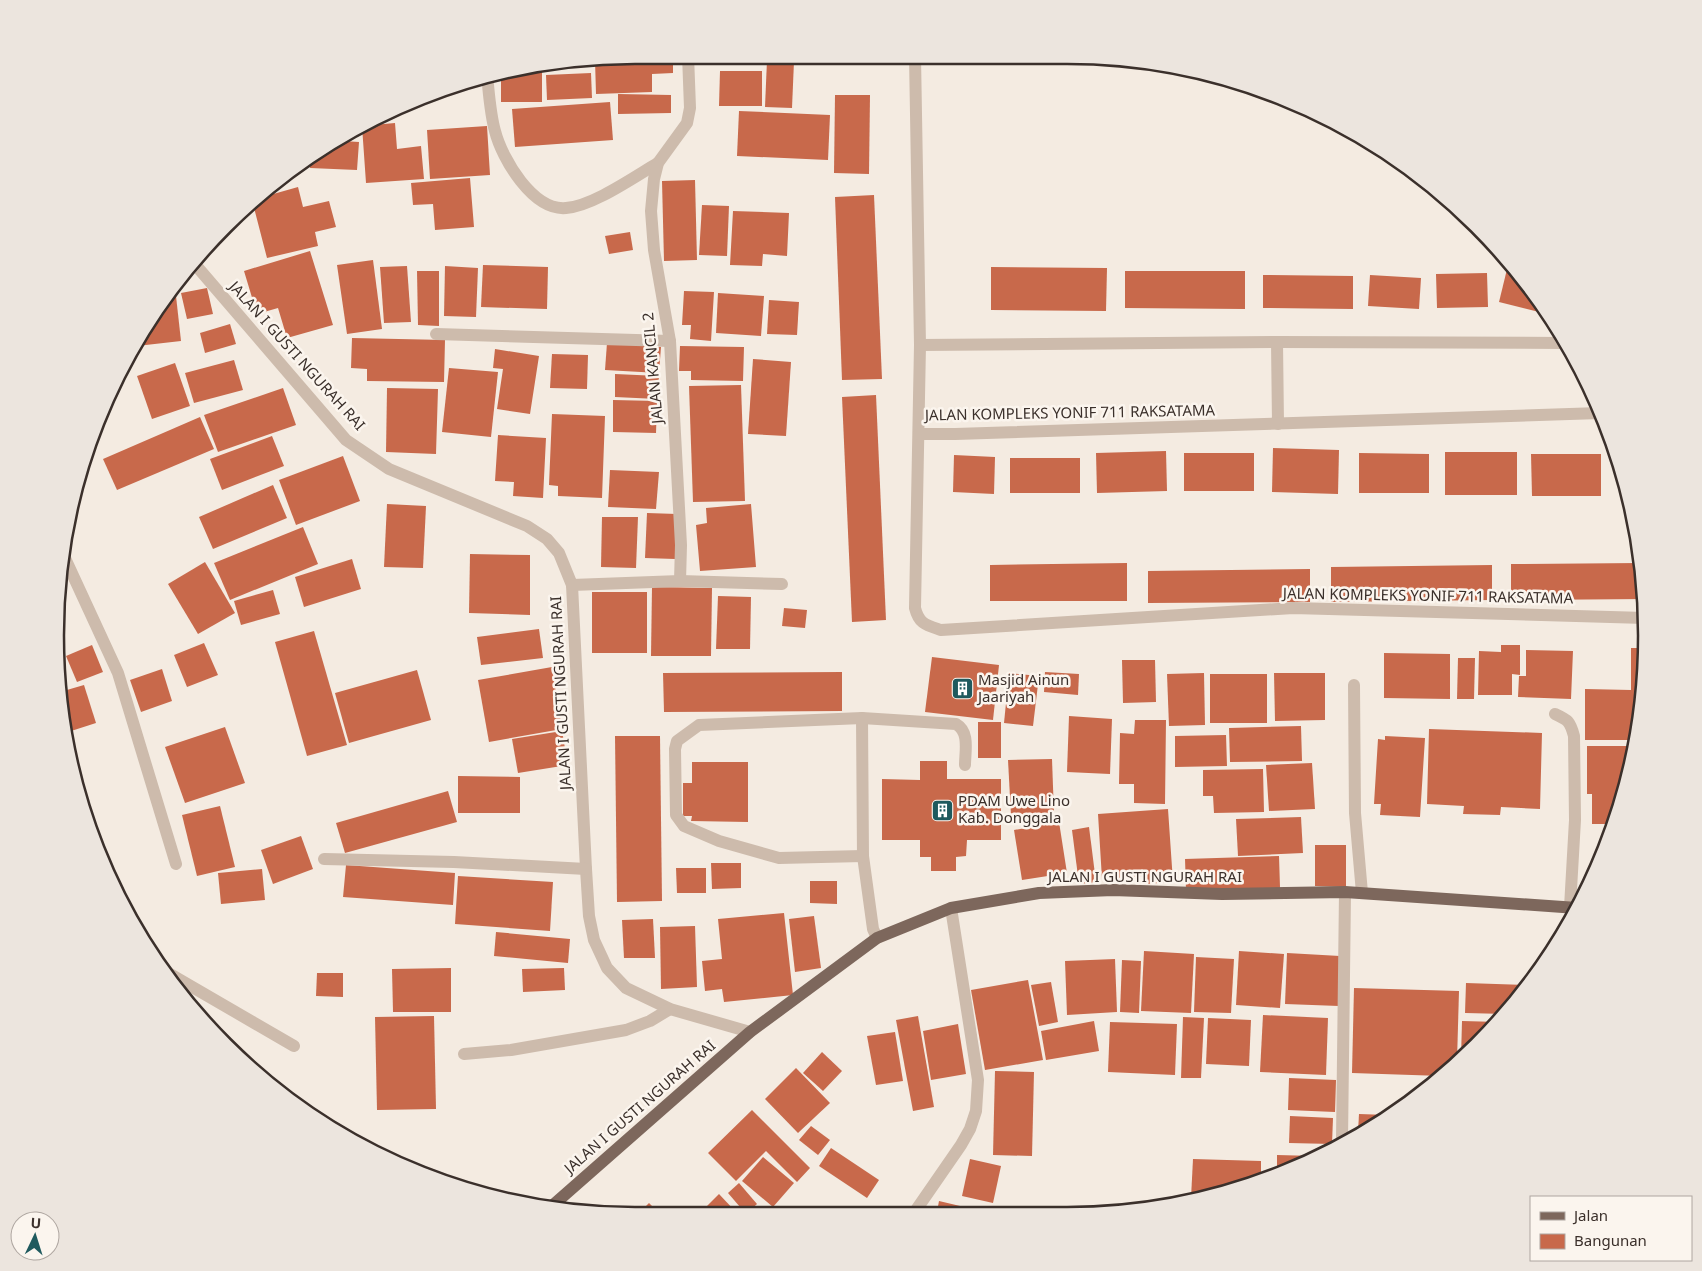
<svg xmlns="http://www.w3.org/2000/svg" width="1702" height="1271" font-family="'Noto Sans',sans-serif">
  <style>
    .building { fill: #c8694b }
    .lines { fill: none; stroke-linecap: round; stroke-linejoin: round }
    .minor { stroke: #cdbbac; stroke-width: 12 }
    .major { stroke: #7d675c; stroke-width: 12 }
    .labels { text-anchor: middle; stroke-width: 5; stroke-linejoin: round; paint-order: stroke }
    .street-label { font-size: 15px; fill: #3b302b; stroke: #fbf5ee }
    .poi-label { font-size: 15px; fill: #3b302b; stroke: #fbf5ee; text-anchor: start }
    .rim { fill: none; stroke: #3b302b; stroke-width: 2.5 }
  </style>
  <rect width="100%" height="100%" fill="#f4ebe1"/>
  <!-- building -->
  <g class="building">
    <path d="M636 55H673V73L652 74V92L596 94 595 60Z"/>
    <path d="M767 60 794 61 792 108 765 107Z"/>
    <path d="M542 67V102H501V73Z"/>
    <path d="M720 71H762V106H719Z"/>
    <path d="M591 73 592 98 547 100 546 75Z"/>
    <path d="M618 94 671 95V113L618 114Z"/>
    <path d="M835 95H870L869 174 834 173Z"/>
    <path d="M610 102 613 140 515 147 512 109Z"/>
    <path d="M739 111 830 115 828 160 737 156Z"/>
    <path d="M395 123 397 149 421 146 424 179 366 183 362 126Z"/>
    <path d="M487 126 490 175 430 179 427 130Z"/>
    <path d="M343 134V141L359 142 357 170 310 168 311 157Z"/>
    <path d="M470 178 474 227 435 230 433 204 413 205 411 183Z"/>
    <path d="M695 180 697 260 664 261 662 181Z"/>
    <path d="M298 187 303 207 329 201 336 227 315 232 318 246 267 258 252 200Z"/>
    <path d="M874 195 882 379 842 380 835 197Z"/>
    <path d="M702 205 729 206 727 256 699 255Z"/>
    <path d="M733 211 789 213 787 256 763 254 762 266 730 265Z"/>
    <path d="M630 232 633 250 609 254 605 236Z"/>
    <path d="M310 251 333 325 287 338 278 308 257 314 244 271Z"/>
    <path d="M373 260 382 329 347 334 337 265Z"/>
    <path d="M1509 261 1527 282 1547 314 1499 302Z"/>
    <path d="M483 265 548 267 547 309 481 307Z"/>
    <path d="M407 266 411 322 384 323 380 267Z"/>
    <path d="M445 266 478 268 476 317 444 316Z"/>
    <path d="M991 267 1107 268 1106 311 991 310Z"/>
    <path d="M417 271H439V326L418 325Z"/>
    <path d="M1125 271H1245V309L1125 308Z"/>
    <path d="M1487 273 1488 307 1437 308 1436 274Z"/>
    <path d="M1263 275 1353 276V309L1263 308Z"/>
    <path d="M1370 275 1421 278 1419 309 1368 306Z"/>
    <path d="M207 288 213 314 187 319 181 293Z"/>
    <path d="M684 291 714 292 711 341 690 339 691 325H682Z"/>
    <path d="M718 293 764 296 761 336 716 333Z"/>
    <path d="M176 296 181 341 137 346 170 297Z"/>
    <path d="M769 300 799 302 797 335 767 334Z"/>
    <path d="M230 324 236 344 205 353 200 333Z"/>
    <path d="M352 338 445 340 444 382 367 381V369L351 368Z"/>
    <path d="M607 343 661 347 659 373 605 370Z"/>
    <path d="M680 346 744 347 743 381 691 380V371H679Z"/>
    <path d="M495 349 539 356 530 414 497 409 503 369 493 368Z"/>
    <path d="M552 354 588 355 587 389 550 388Z"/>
    <path d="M753 359 791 362 786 436 748 434Z"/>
    <path d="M234 360 243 390 194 403 185 373Z"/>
    <path d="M175 363 190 406 152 419 137 376Z"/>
    <path d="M449 368 498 372 491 437 442 432Z"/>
    <path d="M615 374 659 376 657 399 615 397Z"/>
    <path d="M741 385 745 501 693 502 689 386Z"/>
    <path d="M283 388 296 425 218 452 204 415Z"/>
    <path d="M387 388 438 389 436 454 386 452Z"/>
    <path d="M876 395 886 620 852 622 842 397Z"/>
    <path d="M613 400 657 401 656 433 613 432Z"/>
    <path d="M552 414 605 416 602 498 558 496V486L549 485Z"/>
    <path d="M200 417 214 449 117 490 103 459Z"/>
    <path d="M498 435 546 438 543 498 513 496 514 482 495 481Z"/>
    <path d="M272 436 284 466 222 490 210 459Z"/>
    <path d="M1273 448 1339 450 1338 494 1272 492Z"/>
    <path d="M1166 451 1167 491 1097 493 1096 453Z"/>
    <rect x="1445" y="452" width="72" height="43"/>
    <rect x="1184" y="453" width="70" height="38"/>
    <path d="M1359 453 1429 454V493H1359Z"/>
    <path d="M1531 454H1601V496H1532Z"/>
    <path d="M954 455 995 457 994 494 953 492Z"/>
    <path d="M343 456 360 501 296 525 279 480Z"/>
    <rect x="1010" y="458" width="70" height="35"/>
    <path d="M610 470 659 472 656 509 608 507Z"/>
    <path d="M1621 470 1627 486 1628 490 1621 489Z"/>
    <path d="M273 485 287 518 213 549 199 517Z"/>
    <path d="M387 504 426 506 423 568 384 567Z"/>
    <path d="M751 504 756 567 700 571 696 525 707 523 706 508Z"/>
    <path d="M647 513 677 514 675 559 645 558Z"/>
    <path d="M602 517H638L636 568 601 567Z"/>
    <path d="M303 527 318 564 230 600 214 563Z"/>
    <path d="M470 554 530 555V615L469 613Z"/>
    <path d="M352 559 361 589 304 607 295 577Z"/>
    <path d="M205 562 235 613 198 634 168 584Z"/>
    <path d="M1127 563V601H990V565Z"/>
    <path d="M1640 563 1646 599 1511 600V564Z"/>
    <path d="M1492 565V600L1331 602V567Z"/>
    <path d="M1310 569V602L1148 603V571Z"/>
    <path d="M652 587 712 588 711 656H651Z"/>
    <path d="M273 590 280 614 241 625 234 601Z"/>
    <rect x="592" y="592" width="55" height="61"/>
    <path d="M718 596 751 597 750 649H716Z"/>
    <path d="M784 608 807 610 805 628 782 626Z"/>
    <path d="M539 629 543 658 481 665 477 637Z"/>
    <path d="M314 631 347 745 307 756 275 642Z"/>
    <path d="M204 643 218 675 187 687 174 655Z"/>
    <path d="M92 645 103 672 77 682 66 656Z"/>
    <path d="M1501 645H1520V675L1512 674V695H1478L1479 651 1501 652Z"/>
    <path d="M1631 648H1644L1642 712 1635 740H1585V689L1631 690Z"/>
    <path d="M1526 650 1573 651 1571 699 1518 697 1519 676H1526Z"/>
    <path d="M1384 653 1450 654V699L1384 698Z"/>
    <path d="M932 657 999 665 993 720 925 712Z"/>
    <path d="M1458 658H1475L1474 699H1457Z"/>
    <path d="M1122 660H1155L1156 702 1123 703Z"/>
    <path d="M552 667 562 729 489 742 478 680Z"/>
    <path d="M162 669 172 701 141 712 130 680Z"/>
    <path d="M417 670 431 720 349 743 335 693Z"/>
    <path d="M842 672V711L664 712 663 673Z"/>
    <path d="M1045 672 1079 674 1078 695 1044 692Z"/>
    <path d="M1009 673 1039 676 1033 726 1004 723Z"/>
    <path d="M1204 673 1205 725 1169 726 1167 674Z"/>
    <path d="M1274 673H1325V720L1275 721Z"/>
    <rect x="1210" y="674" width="57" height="49"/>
    <path d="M84 685 96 723 68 732 60 692Z"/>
    <path d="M1069 716 1112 719 1110 774 1067 772Z"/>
    <path d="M1135 720H1166L1165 804 1134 803V784H1119L1120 733 1134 734Z"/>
    <rect x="978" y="722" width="23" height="36"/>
    <path d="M1301 726 1302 761 1230 762 1229 728Z"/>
    <path d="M225 727 245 783 185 803 165 747Z"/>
    <path d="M1429 729 1542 733 1540 809 1501 807 1500 815 1463 814 1464 806 1427 804Z"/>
    <path d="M562 731 568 765 518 773 512 739Z"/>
    <path d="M1226 735 1227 766 1175 767V736Z"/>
    <path d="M615 736H660L662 901 617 902Z"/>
    <path d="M1385 736 1425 738 1420 817 1380 815 1381 804H1374L1378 739 1385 740Z"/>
    <path d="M1587 746H1628V772L1623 794H1616L1615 824H1592V794H1587Z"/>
    <path d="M1052 759 1054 814 1011 816 1008 760Z"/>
    <path d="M920 761H947V779H1001V840H967L966 856 956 857V871H931V857H920V840H882V779L920 780Z"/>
    <path d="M692 762H748V822L691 821 692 816H683V783H692Z"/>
    <path d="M1312 763 1315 809 1269 811 1266 765Z"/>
    <path d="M1263 769 1264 812 1214 813 1213 796H1203V770Z"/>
    <path d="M458 776 520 777V813H458Z"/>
    <path d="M448 791 457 822 345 853 336 823Z"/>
    <path d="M220 806 235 867 197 876 182 815Z"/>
    <path d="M1168 809 1173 882 1145 884V876L1102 879 1098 814Z"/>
    <path d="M1301 817 1303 853 1238 856 1236 819Z"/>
    <path d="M1059 822 1067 873 1022 880 1014 830Z"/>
    <path d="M1089 827 1096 882 1079 884 1072 830Z"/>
    <path d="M301 836 313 869 273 884 261 850Z"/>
    <path d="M1315 845H1346V887L1315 886Z"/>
    <path d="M1279 856 1280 888 1186 891 1185 859Z"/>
    <path d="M711 863H741V888L712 889Z"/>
    <path d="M346 865 455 873 453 905 343 897Z"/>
    <path d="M676 868H706V893H677Z"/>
    <path d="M262 869 265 900 221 904 218 873Z"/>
    <path d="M458 876 553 882 550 931 455 924Z"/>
    <path d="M810 881H837V904L810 903Z"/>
    <path d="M784 913 793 995 724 1002 722 989 705 991 702 961 722 959 718 919Z"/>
    <path d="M814 916 821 968 795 972 789 919Z"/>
    <path d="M653 919 655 958H624L622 920Z"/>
    <path d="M695 926 697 987 661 989 660 927Z"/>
    <path d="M496 932 570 939 568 963 494 956Z"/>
    <path d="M1144 951 1194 954 1191 1013 1141 1011Z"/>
    <path d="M1239 951 1284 954 1280 1008 1236 1005Z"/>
    <path d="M1287 953 1340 956 1339 1006 1285 1004Z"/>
    <path d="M1196 957 1234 959 1231 1013 1194 1012Z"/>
    <path d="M1115 959 1117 1012 1067 1015 1065 961Z"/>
    <path d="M1122 960 1141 961 1139 1013 1120 1012Z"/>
    <path d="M451 968V1012H393L392 969Z"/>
    <path d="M564 968 565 990 523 992 522 969Z"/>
    <path d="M317 973H343V997L316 996Z"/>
    <path d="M1028 980 1043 1060 985 1070 971 990Z"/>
    <path d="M1051 982 1058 1022 1039 1026 1031 985Z"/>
    <path d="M1466 983 1527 985 1506 1014 1465 1013Z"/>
    <path d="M1354 988 1459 991 1457 1061 1442 1076 1352 1073Z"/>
    <path d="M1263 1015 1328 1018 1326 1075 1260 1072Z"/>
    <path d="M434 1016 436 1109 377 1110 375 1017Z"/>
    <path d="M918 1016 934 1107 913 1111 896 1020Z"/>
    <path d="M1183 1017 1204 1018 1201 1078H1181Z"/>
    <path d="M1208 1018 1251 1020 1249 1066 1206 1064Z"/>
    <path d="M1094 1021 1099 1051 1046 1060 1041 1031Z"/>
    <path d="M1462 1021 1499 1022 1461 1058Z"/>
    <path d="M1110 1022 1177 1024 1175 1075 1108 1072Z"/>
    <path d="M958 1024 966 1074 931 1080 923 1031Z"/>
    <path d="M895 1032 903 1081 876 1085 867 1036Z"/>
    <path d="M822 1052 842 1071 823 1091 803 1073Z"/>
    <path d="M796 1068 830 1103 798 1133 765 1099Z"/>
    <path d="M995 1071 1034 1072 1032 1156 993 1155Z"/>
    <path d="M1289 1078 1336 1080 1335 1112 1288 1110Z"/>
    <path d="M1416 1088 1426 1090 1412 1101Z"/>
    <path d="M752 1110 810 1168 797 1182 766 1151 736 1181 708 1153Z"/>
    <path d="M1359 1114 1388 1115 1358 1132Z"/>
    <path d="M1290 1116 1333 1118 1332 1144 1289 1143Z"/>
    <path d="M811 1126 830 1140 818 1155 799 1140Z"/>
    <path d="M831 1148 879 1180 867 1198 819 1166Z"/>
    <path d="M1277 1155 1315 1156 1288 1172 1277 1175Z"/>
    <path d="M763 1157 794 1183 773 1207 742 1181Z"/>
    <path d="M970 1159 1001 1166 993 1203 962 1196Z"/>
    <path d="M1193 1159 1261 1161V1179L1191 1198Z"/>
    <path d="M739 1183 757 1204 746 1214 728 1193Z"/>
    <path d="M719 1194 735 1211 732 1214H699Z"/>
    <path d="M939 1201 977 1210 976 1212H937Z"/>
    <path d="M649 1203 660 1214H638Z"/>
  </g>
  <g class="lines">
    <!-- minor -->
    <g class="minor">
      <path d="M915 56 920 345 915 608C919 624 926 625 941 630L1293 608 1645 618"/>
      <path d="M487 75C489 93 490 113 495 131 502 159 533 211 566 208 593 206 634 177 658 163"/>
      <path d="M193 262 346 440 389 469 527 526 547 539 559 553 572 585 586 869 589 916 594 940 607 968 626 988 670 1009 750 1032"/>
      <path d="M436 334 670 341"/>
      <path d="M1277 342 1278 424"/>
      <path d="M920 345 1277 342 1565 343"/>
      <path d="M919 434H955L1600 413"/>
      <path d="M64 556 118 673 176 864"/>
      <path d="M680 581 782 584"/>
      <path d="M572 585 680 581 681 545 670 341 654 250 651 211 654 179 658 163 687 123 690 108 688 55"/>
      <path d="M1354 685 1355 813 1362 893"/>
      <path d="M1555 714C1568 720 1570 721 1574 736L1575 820 1570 907"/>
      <path d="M862 718 863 856 873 929 877 938"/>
      <path d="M863 856 779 858 719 841 684 826 676 815 675 749 677 741 699 725 862 718 956 724C970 732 965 751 965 765"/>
      <path d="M324 859 454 862 586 869"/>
      <path d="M163 970 294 1046"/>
      <path d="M464 1054 511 1050 626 1030 650 1021 670 1009"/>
      <path d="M1342 1141 1345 892"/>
      <path d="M914 1213 961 1145 970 1129 976 1111 978 1080 951 908"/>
    </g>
    <!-- major -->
    <path class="major" d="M552 1206 750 1032 877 938 951 908 1039 893 1113 890 1222 894 1345 892 1577 908"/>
  </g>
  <!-- icons -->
  <defs>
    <symbol id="building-square" viewBox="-11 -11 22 22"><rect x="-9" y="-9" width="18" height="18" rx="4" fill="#1f5a5e" stroke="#fbf5ee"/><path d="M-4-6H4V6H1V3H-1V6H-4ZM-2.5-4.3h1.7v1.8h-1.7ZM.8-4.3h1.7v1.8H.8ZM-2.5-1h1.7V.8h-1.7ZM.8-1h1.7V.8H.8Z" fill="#fff"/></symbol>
  </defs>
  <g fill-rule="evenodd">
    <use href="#building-square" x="950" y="676" width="25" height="25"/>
    <use href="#building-square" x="930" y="798" width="25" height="25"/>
  </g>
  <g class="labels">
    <!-- street labels -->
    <g class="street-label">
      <text transform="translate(297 356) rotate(48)" y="5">JALAN I GUSTI NGURAH RAI</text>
      <text transform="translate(653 368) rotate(-95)" y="5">JALAN KANCIL 2</text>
      <text transform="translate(1070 413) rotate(-1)" y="5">JALAN KOMPLEKS YONIF 711 RAKSATAMA</text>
      <text transform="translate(1428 596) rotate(1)" y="5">JALAN KOMPLEKS YONIF 711 RAKSATAMA</text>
      <text transform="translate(561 693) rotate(-93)" y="5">JALAN I GUSTI NGURAH RAI</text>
      <text x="1145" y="882">JALAN I GUSTI NGURAH RAI</text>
      <text transform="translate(640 1107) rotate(-41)" y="5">JALAN I GUSTI NGURAH RAI</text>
    </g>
    <!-- poi labels -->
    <g class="poi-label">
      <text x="978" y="685">Masjid Ainun<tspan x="978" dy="17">Jaariyah</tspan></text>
      <text x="958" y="806">PDAM Uwe Lino<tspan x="958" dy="17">Kab. Donggala</tspan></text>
    </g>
  </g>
  <!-- crop -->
  <path d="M0 0H1702V1271H0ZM635 64H1067A571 571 0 0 1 1638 635V636A571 571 0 0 1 1067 1207H635A571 571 0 0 1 64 636V635A571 571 0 0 1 635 64Z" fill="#ece5de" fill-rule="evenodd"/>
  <path class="rim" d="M635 64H1067A571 571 0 0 1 1638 635V636A571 571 0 0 1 1067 1207H635A571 571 0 0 1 64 636V635A571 571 0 0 1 635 64Z"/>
  <!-- legend -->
  <rect x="1530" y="1196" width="162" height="65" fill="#fbf5ee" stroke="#aea6a0"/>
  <rect x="1540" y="1212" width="25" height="8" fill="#7d675c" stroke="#aea6a0"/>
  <text x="1574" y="1221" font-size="15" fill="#3b302b">Jalan</text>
  <rect x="1540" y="1234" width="25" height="15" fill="#c8694b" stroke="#aea6a0"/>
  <text x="1574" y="1246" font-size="15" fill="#3b302b">Bangunan</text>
  <!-- north arrow -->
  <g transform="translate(35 1236) rotate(4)"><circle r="24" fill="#fbf5ee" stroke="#aea6a0"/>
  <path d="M0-4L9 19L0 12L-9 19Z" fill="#1f5a5e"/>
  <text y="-8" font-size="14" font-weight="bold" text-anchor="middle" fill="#3b302b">U</text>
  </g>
</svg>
